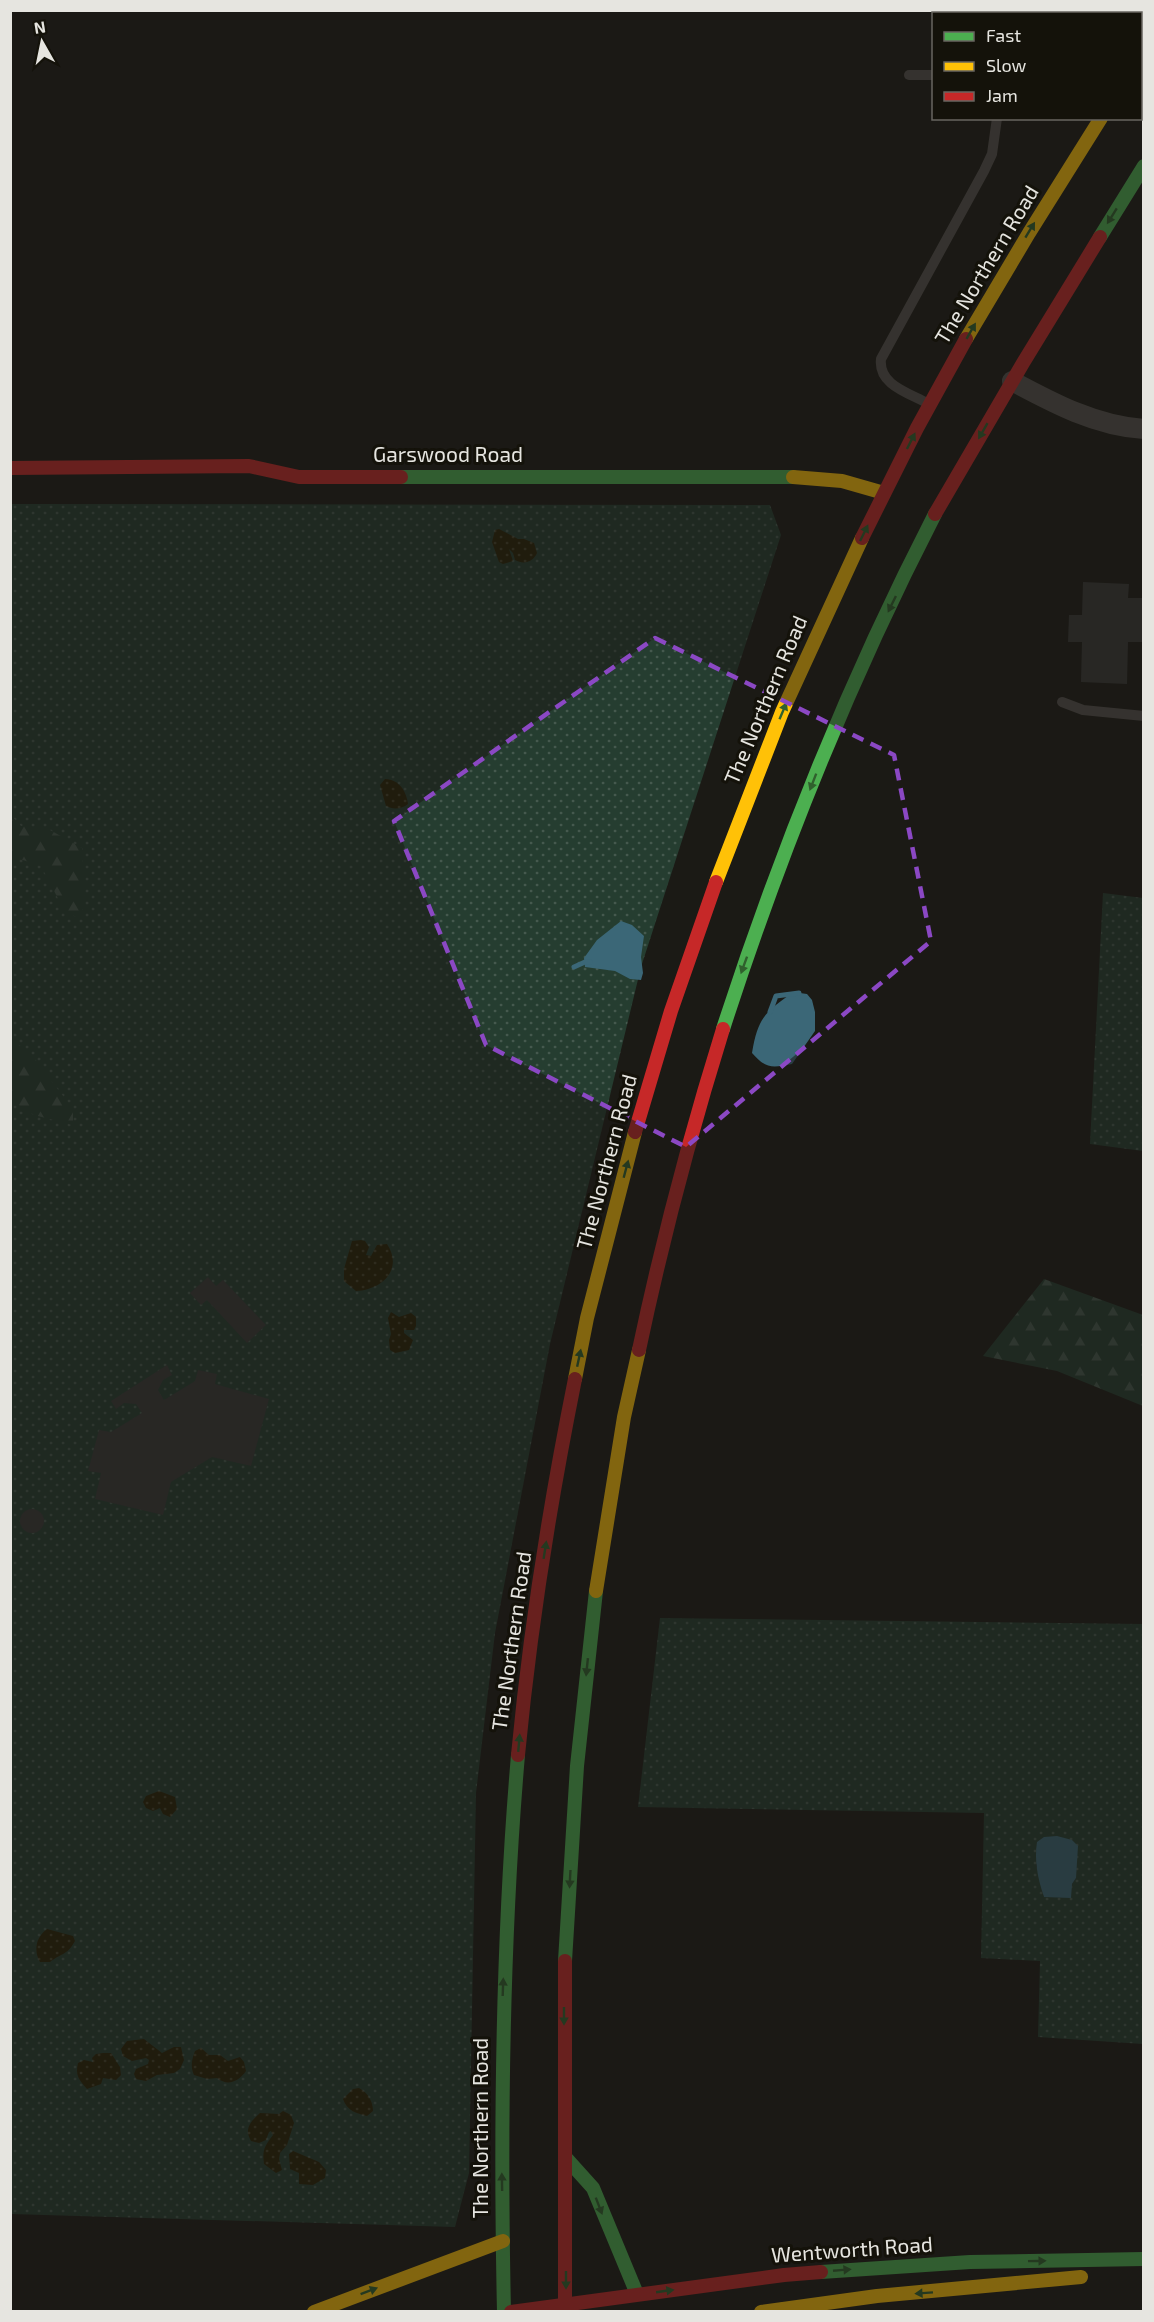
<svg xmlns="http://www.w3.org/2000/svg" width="1154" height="2322" font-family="'Exo 2',sans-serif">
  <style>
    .grass { fill: url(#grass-dots); fill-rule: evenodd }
    .forest { fill: url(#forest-firs) }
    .sand { fill: url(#sand-dots) }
    .water { fill: #3b6777 }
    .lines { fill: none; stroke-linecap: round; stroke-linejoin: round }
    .stream { stroke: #3b6777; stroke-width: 5 }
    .building { fill: #383837 }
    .lane { stroke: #56514e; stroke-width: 10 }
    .street { stroke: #56514e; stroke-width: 20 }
    .fast { stroke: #4caf50; stroke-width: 14 }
    .slow { stroke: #ffc107; stroke-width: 14 }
    .jam { stroke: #c62828; stroke-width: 14 }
    .oneway { fill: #30602d }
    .marked { fill: none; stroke: #8b48c4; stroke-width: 4.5; stroke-dasharray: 12 8; stroke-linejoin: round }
    .labels { text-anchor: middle; stroke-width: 6; stroke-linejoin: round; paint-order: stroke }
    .street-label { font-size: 21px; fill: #e6e5e0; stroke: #14120a }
  </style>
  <defs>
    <pattern id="grass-dots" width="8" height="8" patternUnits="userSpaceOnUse" patternTransform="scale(1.5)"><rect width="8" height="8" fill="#253d30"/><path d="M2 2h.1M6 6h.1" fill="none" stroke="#45594e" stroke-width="1.8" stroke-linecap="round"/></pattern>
    <pattern id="forest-firs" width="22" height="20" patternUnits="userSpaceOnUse" patternTransform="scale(1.5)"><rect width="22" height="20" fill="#253d30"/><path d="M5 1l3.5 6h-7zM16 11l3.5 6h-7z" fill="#45594e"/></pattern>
    <pattern id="sand-dots" width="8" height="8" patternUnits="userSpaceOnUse" patternTransform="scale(1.5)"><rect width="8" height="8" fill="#272004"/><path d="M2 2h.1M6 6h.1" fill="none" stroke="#464028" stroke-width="1.8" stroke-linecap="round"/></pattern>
  </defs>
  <rect width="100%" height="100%" fill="#1b1a15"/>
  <!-- grass -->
  <g class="grass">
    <path d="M11 504 770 505 781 535 641 967 550 1344 495 1633 476 1793 469 2173 455 2227 11 2214Z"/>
    <path d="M1103 893 1143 898V1151L1090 1144Z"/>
    <path d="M660 1618 1143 1624V2044L1038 2037 1040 1961 981 1958 984 1813 638 1807ZM1036 1864 1076 1878 1072 1884 1044 1897Z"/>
  </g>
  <!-- forest -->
  <g class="forest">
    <path d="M10 814 21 826 50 830 82 848 85 906 77 918 63 908 41 866 11 856Z"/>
    <path d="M10 1037 34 1058 73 1109V1125L34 1115 11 1100Z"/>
    <path d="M1044 1279 1143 1315V1406L1057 1371 983 1356Z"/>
  </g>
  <!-- sand -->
  <g class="sand">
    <path d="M499 529 518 539H524L534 543 537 553C533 562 524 565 515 560L513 553 509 549 513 561 503 564 499 562 492 542 495 530Z"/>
    <path d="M385 779C400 780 406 791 408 804 402 809 393 810 386 806L380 785Z"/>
    <path d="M361 1240 365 1241 369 1247 366 1255 371 1256 377 1245 387 1244C404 1270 381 1290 356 1291L344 1281V1269L352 1241Z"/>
    <path d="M391 1312 399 1317 411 1313 416 1317V1326L414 1330H404V1333L413 1340 409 1350 395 1353 390 1350 389 1340 391 1334 388 1318Z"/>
    <path d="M159 1791 175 1797 177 1809 170 1817 163 1814 160 1808 153 1811 146 1808 143 1802 146 1796Z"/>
    <path d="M47 1929 73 1936 75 1941C67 1956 61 1953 50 1962H40C34 1951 35 1938 47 1929Z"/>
    <path d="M144 2039 162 2053 174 2047H181L184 2060 180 2069 174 2073 157 2075 146 2081 136 2079 134 2074 136 2069 148 2064 149 2060 146 2058 132 2061 123 2056 121 2049 127 2041Z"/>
    <path d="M201 2048 209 2055H220L228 2061 240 2057 244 2062 246 2071C239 2081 228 2087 217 2078L207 2079 194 2075C190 2066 192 2059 195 2051Z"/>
    <path d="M103 2053H111L120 2067 121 2075 116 2080 103 2078 101 2084 87 2089C79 2080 75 2075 78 2063L84 2060 93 2062 92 2058 96 2054Z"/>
    <path d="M359 2088C368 2093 373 2101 373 2111L367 2116C356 2113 347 2111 343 2099L353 2089Z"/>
    <path d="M283 2111 291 2115 294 2123 287 2145 280 2153 279 2159 282 2170 276 2173 264 2164C262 2149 265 2146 273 2135L271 2131 269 2132 266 2140 259 2143 251 2141C244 2129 250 2122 260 2113L279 2114Z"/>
    <path d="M293 2151 319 2162 326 2170 325 2178 313 2185 299 2184V2173L290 2169 289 2154Z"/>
  </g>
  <!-- water -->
  <g class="water">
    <path d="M621 921 632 925 644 936 641 957 643 973 641 980 630 979 615 971 585 967 584 958 597 940Z"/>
    <path d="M793 992 807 994 812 1000 815 1012V1031L792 1064C772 1068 766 1069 752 1053 758 1017 765 1013 793 992Z"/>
    <path d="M1057 1836 1072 1840 1078 1846 1076 1878 1072 1884 1071 1898 1044 1897C1038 1879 1034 1861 1037 1842L1044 1837Z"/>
  </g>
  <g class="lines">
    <!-- stream -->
    <g class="stream">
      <path d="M574 967 585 962H590"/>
      <path d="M770 1012 776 996 799 993"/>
    </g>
  </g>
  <!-- building -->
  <g class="building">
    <path d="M1083 582 1129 584 1128 598H1144V642H1128L1127 684 1081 682 1082 642H1068L1069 615H1082Z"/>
    <path d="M208 1277 216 1286 223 1280 266 1325 247 1343 207 1300 201 1305 190 1293Z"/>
    <path d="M167 1365 172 1375 163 1380 158 1390 164 1400 195 1381 198 1370 217 1374 215 1384 269 1399 251 1466 212 1457 171 1482 163 1515 95 1499 101 1473 88 1471 99 1430 111 1432 142 1413 136 1404 124 1403 116 1409 111 1401Z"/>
    <circle cx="32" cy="1521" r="12"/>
  </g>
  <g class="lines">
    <!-- lane -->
    <g class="lane">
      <path d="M909 75H934"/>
      <path d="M927 403C909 393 878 385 881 359L984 171 992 154 997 118"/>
      <path d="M1062 702 1083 710 1144 716"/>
    </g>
    <!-- street -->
    <path class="street" d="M1012 381C1053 403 1096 426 1144 429"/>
    <!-- fast -->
    <g class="fast">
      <path d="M1100 237 1144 166"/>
      <path d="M401 477H793"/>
      <path d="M723 1029C780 853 850 679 935 514"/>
      <path d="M565 1961 577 1766 596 1591"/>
      <path d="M566 2158 593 2188 637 2294"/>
      <path d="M821 2272 970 2262 1144 2259"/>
      <path d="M504 2312C500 2126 502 1941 518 1755"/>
      <path d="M781 2312 783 2309"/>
    </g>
    <!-- slow -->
    <g class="slow">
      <path d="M1140 57 1144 52"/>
      <path d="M966 339 1029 233 1101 118"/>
      <path d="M793 477 842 481 884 493"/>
      <path d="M716 882 782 712 862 538"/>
      <path d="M575 1379 587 1318 635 1132"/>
      <path d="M596 1591 624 1417 639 1350"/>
      <path d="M314 2312 503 2241"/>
      <path d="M761 2312 877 2296 1081 2277"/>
    </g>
    <!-- jam -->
    <g class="jam">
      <path d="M1099 10V14"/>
      <path d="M10 468 249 466 299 477H401"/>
      <path d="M935 514 1023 363 1100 237"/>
      <path d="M862 538 917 428 966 339"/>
      <path d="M635 1132 671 1011 716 882"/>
      <path d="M639 1350C662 1241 690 1135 723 1029"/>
      <path d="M518 1755C530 1629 550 1503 575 1379"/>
      <path d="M511 2312 784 2275 821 2272"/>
      <path d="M565 2312V1961"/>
    </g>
  </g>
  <!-- one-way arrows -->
  <defs><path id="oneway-solid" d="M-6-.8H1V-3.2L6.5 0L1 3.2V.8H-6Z" transform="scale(1.5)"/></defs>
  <g class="oneway">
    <use href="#oneway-solid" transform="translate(1112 216) rotate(122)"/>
    <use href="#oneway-solid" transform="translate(1030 230) rotate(-59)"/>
    <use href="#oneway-solid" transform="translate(971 331) rotate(-60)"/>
    <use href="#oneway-solid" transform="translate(983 431) rotate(120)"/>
    <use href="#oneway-solid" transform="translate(911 441) rotate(-63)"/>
    <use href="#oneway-solid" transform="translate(864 533) rotate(-64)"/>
    <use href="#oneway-solid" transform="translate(892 604) rotate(116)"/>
    <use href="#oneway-solid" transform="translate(783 711) rotate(-67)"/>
    <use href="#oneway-solid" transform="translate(813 782) rotate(111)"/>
    <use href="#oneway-solid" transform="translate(744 965) rotate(110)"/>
    <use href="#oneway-solid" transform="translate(626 1169) rotate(-75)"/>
    <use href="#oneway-solid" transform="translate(579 1358) rotate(-78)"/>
    <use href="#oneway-solid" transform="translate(545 1550) rotate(-81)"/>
    <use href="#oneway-solid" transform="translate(587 1667) rotate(96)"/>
    <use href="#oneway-solid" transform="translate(519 1743) rotate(-85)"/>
    <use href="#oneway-solid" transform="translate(570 1879) rotate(93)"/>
    <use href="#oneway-solid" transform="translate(503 1987) rotate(-88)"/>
    <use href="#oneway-solid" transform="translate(564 2016) rotate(90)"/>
    <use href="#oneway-solid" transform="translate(502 2182) rotate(-91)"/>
    <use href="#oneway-solid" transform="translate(599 2206) rotate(69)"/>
    <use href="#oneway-solid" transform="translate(1037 2261) rotate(-1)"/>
    <use href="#oneway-solid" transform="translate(842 2270) rotate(-5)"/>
    <use href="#oneway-solid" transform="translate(566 2280) rotate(90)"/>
    <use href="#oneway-solid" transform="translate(369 2291) rotate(-21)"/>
    <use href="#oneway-solid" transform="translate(665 2291) rotate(-8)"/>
    <use href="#oneway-solid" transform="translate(924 2293) rotate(176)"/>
  </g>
  <!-- marked area -->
  <path d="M0 0H1154V2322H0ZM655 638 894 755 931 941 686 1147 486 1045 394 821Z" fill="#1b1a15" fill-opacity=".55" fill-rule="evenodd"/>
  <path class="marked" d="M655 638 894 755 931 941 686 1147 486 1045 394 821Z"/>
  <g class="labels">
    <!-- street labels -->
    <g class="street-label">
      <text transform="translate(987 265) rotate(-59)" y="7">The Northern Road</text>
      <text x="448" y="462">Garswood Road</text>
      <text transform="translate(766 700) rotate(-67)" y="7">The Northern Road</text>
      <text transform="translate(607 1162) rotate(-75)" y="7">The Northern Road</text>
      <text transform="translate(512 1641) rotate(-82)" y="7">The Northern Road</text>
      <text transform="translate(481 2128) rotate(-90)" y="7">The Northern Road</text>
      <text transform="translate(852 2250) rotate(-4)" y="7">Wentworth Road</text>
    </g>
  </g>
  <!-- border -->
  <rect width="1154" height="2322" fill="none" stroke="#e6e5e0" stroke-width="24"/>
  <!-- legend -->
  <rect x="932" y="12" width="210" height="108" fill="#14120a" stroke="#686660" stroke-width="1.5"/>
  <rect x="944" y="32" width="30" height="9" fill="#4caf50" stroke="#686660" stroke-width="1.5"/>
  <text x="986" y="42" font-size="18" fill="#e6e5e0">Fast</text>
  <rect x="944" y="62" width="30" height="9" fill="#ffc107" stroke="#686660" stroke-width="1.5"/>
  <text x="986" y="72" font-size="18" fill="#e6e5e0">Slow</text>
  <rect x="944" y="92" width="30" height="9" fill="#c62828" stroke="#686660" stroke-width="1.5"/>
  <text x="986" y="102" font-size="18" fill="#e6e5e0">Jam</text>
  <!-- north arrow -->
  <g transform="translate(42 42) rotate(351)" stroke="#14120a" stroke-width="4.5" paint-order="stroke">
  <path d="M0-4.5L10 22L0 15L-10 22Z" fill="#e6e5e0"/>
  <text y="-9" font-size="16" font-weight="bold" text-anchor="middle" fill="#e6e5e0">N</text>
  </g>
</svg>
